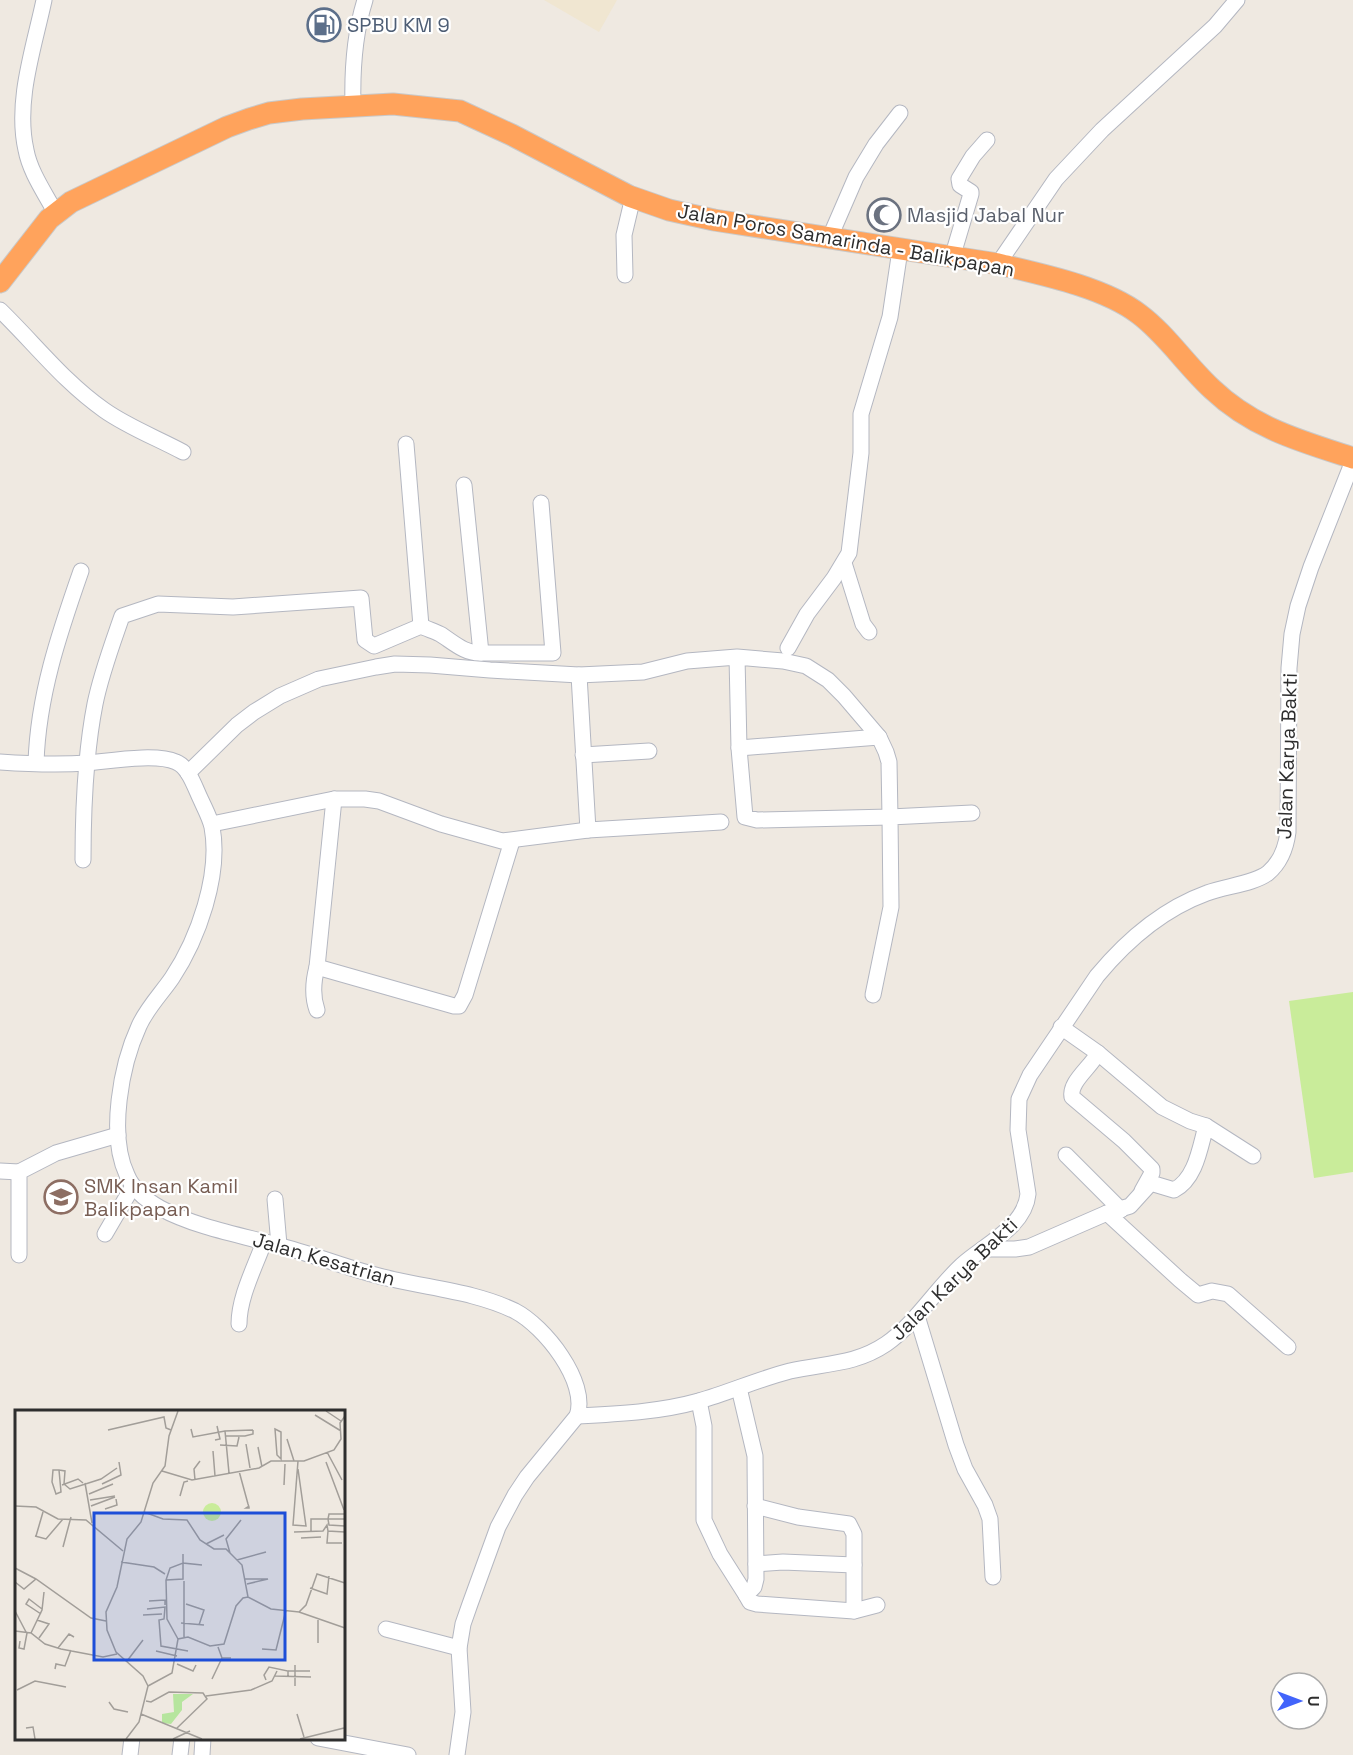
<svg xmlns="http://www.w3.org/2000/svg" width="1353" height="1755" font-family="'Space Grotesk',sans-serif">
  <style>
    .education { fill: #f0e6d1 }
    .pitch { fill: #c9ec9a }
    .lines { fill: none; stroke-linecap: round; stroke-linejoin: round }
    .minor-casing { stroke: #b4b7c1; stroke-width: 17 }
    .highway-casing { stroke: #c9c9c9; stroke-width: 23 }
    .minor { stroke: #fff; stroke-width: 15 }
    .highway { stroke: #ffa35c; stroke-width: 21 }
    .labels { text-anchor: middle; stroke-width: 4.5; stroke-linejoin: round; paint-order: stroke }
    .service-label { font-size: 20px; fill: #4e5e75; stroke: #fff; text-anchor: start }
    .worship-label { font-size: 20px; fill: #5b616d; stroke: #fff; text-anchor: start }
    .street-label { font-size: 20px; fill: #2e2e2e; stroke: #fff }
    .education-label { font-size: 20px; fill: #785e54; stroke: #fff; text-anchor: start }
    .inset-road { fill: none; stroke: #a29e99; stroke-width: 1.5 }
    .view { fill: #1d4ed8; fill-opacity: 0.15; stroke: #1d4ed8; stroke-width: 3 }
    .inset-edge { fill: none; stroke: #2e2e2e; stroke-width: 3 }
  </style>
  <rect width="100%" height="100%" fill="#efe9e1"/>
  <!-- education -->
  <path class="education" d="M544 0H617L599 32Z"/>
  <!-- pitch -->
  <path class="pitch" d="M1353 992V1172L1314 1178 1289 1001Z"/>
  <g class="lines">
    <defs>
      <g id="minor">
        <path d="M44 0C34 48 15 101 26 150 30 172 45 193 55 212"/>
        <path d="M353 106C352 70 354 35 365 0"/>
        <path d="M830 237 856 177 876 144 900 113"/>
        <path d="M952 258 971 194V192L960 185 959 179 973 156 987 140"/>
        <path d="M998 264 1056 179 1102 130 1215 26 1237 0"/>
        <path d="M625 275 624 235 633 197"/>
        <path d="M0 310C35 344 64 382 104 410 128 427 157 438 183 452"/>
        <path d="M406 444 421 626"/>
        <path d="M844 563 863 624 869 632"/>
        <path d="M788 648 807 614 834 578 849 553 861 453V414L890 317 900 250"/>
        <path d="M481 653H553L541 503"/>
        <path d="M579 675 588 830"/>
        <path d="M739 748 879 737"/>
        <path d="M583 755 649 751"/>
        <path d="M0 762C29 764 59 765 88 763 110 761 156 753 176 762 189 767 195 788 201 800 205 809 210 818 212 827 221 875 198 939 172 978 161 994 147 1008 139 1026 121 1065 108 1135 127 1175 133 1190 146 1200 160 1208 195 1227 239 1235 277 1245 317 1255 355 1272 396 1280 436 1289 478 1293 515 1311 544 1326 589 1382 577 1416L527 1477 515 1495 498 1527 470 1604 463 1624 459 1648 463 1712 457 1755"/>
        <path d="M36 763C38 696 59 634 81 571"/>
        <path d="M188 773 237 725 254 712 280 696 319 679 376 667 395 664 430 665 490 670 579 675 643 672 687 661 737 657 783 661 806 666 828 680 844 696 879 737 886 752 889 762 890 817 757 820 745 817 739 748 737 657"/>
        <path d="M212 824 334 799H365L379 801 441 824 502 841 588 830 721 822"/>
        <path d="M83 860C83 809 85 755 95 704 101 674 112 645 122 616L158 604 233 607 361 598 365 640 374 646 421 626C427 629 434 631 440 634 453 642 465 654 481 653L464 485"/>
        <path d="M317 967 454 1006H459L465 995 512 841"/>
        <path d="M873 995 891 907 890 817 972 813"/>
        <path d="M317 1010C312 996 313 982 317 967L334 799"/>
        <path d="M1061 1027 1098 1053C1091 1067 1069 1082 1072 1097L1124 1141 1152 1169V1173L1142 1191"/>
        <path d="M1098 1053 1162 1107 1190 1121 1206 1126"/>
        <path d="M1066 1155 1121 1210"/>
        <path d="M0 1171 19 1172"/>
        <path d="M275 1199 279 1245"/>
        <path d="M1107 1213 1130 1206 1149 1185 1154 1184 1174 1190C1196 1179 1200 1147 1206 1126L1253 1156"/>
        <path d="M105 1234 133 1186"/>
        <path d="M983 1249H1015L1029 1247 1107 1213 1180 1280 1198 1295 1212 1291 1228 1294 1288 1347"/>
        <path d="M19 1255V1172L56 1153 118 1135"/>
        <path d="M917 1316 956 1445 965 1469 985 1505 990 1519 993 1577"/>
        <path d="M239 1324C239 1297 255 1267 264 1242"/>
        <path d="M699 1401 704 1426V1520L720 1554 746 1595 754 1587 756 1579 755 1456 739 1388"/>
        <path d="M577 1416C618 1414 660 1412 699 1401 730 1392 759 1379 790 1371 825 1363 855 1365 886 1344 916 1323 935 1290 962 1265 984 1245 1025 1227 1028 1194L1018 1130 1019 1099 1030 1075 1097 976C1126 941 1163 909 1207 893 1225 886 1254 884 1268 873 1281 862 1286 848 1288 832L1289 668 1292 634 1298 606 1311 567 1353 461"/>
        <path d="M755 1506 798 1517 849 1524 854 1534V1565"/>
        <path d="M756 1564 783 1562 854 1565V1611"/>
        <path d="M746 1595 750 1602 757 1604 854 1611 877 1605"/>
        <path d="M386 1629 459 1648"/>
        <path d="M318 1738 408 1755"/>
        <path d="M130 1755 132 1738"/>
        <path d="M180 1755 182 1738"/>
        <path d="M202 1755 203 1738"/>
      </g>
      <path id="highway" d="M0 282 49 219 71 202 227 127 249 119 269 113 302 109 393 104 460 111 512 135 629 196 669 210 714 220 998 264C1040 274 1104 287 1139 314 1166 334 1186 365 1212 389 1253 428 1300 441 1353 458"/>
    </defs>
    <!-- minor casing -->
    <use href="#minor" class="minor-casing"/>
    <!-- highway casing -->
    <use href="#highway" class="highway-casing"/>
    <!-- minor -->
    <use href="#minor" class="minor"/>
    <!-- highway -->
    <use href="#highway" class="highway"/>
  </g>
  <!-- icons -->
  <defs>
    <symbol id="fuel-ring" viewBox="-11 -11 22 22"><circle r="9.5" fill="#fff" stroke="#5c6f8a" stroke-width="1.5"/><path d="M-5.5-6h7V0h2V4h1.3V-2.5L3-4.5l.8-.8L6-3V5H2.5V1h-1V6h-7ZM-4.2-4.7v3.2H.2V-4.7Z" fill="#5c6f8a"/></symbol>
    <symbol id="mosque-ring" viewBox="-11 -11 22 22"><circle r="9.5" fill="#fff" stroke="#6b7280" stroke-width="1.5"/><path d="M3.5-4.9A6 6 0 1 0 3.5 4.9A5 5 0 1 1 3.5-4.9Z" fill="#6b7280"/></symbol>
    <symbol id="school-ring" viewBox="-11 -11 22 22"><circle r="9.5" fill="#fff" stroke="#8d6e63" stroke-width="1.5"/><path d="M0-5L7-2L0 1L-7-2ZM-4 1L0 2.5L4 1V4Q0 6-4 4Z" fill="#8d6e63"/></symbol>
  </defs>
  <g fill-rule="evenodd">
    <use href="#fuel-ring" x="305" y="6" width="38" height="38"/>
    <use href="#mosque-ring" x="865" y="196" width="38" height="38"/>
    <use href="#school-ring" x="42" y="1178" width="38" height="38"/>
  </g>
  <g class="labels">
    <!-- service labels -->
    <g class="service-label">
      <text x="347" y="32">SPBU KM 9</text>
    </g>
    <!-- worship labels -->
    <g class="worship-label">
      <text x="907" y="222">Masjid Jabal Nur</text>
    </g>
    <!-- street labels -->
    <g class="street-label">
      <text transform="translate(846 240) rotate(10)" y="7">Jalan Poros Samarinda - Balikpapan</text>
      <text transform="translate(1287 756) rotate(-88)" y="7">Jalan Karya Bakti</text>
      <text transform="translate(324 1259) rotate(16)" y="7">Jalan Kesatrian</text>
      <text transform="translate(954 1279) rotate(-44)" y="7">Jalan Karya Bakti</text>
    </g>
    <!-- education labels -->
    <g class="education-label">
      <text x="84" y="1193">SMK Insan Kamil<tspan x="84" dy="23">Balikpapan</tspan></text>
    </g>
  </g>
  <!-- overview -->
  <g transform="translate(15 1410)">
    <rect width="330" height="330" fill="#efe9e1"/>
    <path d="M158 284H178L167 292V300L156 314 147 313V304L159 302Z" fill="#b6e59e"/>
    <path d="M188 102a9 9 0 1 1 18 0a9 9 0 1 1-18 0Z" fill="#c9ec9a"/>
    <path class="inset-road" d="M311 1 326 11M300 5 326 21M176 19 178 27 210 21M260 19 266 22V49L262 45ZM93 20 149 7 151 18 156 20M211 26H230L238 24V20M272 29 279 51M200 30 205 29 202 16M231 34 235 58M205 35 222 36 224 27M243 37 247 57M198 41 200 66M312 42 327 70M283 51 278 115 291 116 283 59M311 52 329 100M38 60H44L46 82 41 84 37 72ZM44 60 50 61 49 74M147 61 177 70 244 58 256 51H289L319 40 326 29 325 13 330 6M224 61 233 94 234 97V98H231L234 96M214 63 210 21 238 20M180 70 179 59 185 51M70 73 77 113M49 74 55 79 86 69 102 58M87 74 106 65 104 52M47 75 63 69 68 73M269 75 270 54M74 84 98 74M165 86 169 72 173 71M75 90 100 86M0 96 21 97 43 109 71 110 108 141M76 96 100 87M90 99 102 95 101 89M129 102 148 109 172 110 185 130 199 139H211L227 155 233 187M330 104H314L313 109 314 115 330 116M296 121V109H330M313 121 312 133H327M279 122 308 121 312 115 313 121 330 122M20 126 31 129 48 109M21 126 28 102M286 128 306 127M191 134 209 125M48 137 56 107M215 143 211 129 226 110M168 144V153L187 155M222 150 251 142M106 152 139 157 150 164M0 158 21 169M230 169H253L232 174M151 170 168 169V153L155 158 151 170 152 209 163 229M169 171V227M0 172 9 179 21 169 76 208 91 211M295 178 312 184 314 166M134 191 150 190V195M171 194 189 200 184 215M132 199 150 197 149 209 144 210 146 236 173 241M0 201 11 222M284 202 330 218M26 204 11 194 14 189 27 199M128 205 147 204M22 210 34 214 24 228M303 210V233M166 213 189 215M0 221 16 223 30 234 46 239 88 247 102 244M16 223 27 200 29 182M5 231 4 238 9 239 12 223M203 237 207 248H216M43 238 54 224 59 227M247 239 261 240 271 200M141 241 162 246M112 251 128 230M162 254 178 261 181 255M280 255V276M40 259 41 254 50 256 56 240M273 261H295M260 266 296 267M197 269 207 248M251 270 249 265 254 257 273 261V266M133 276 157 263 163 229 173 227 195 236 209 234 221 196 228 188 233 187 256 199 284 202 291 195 302 164 330 173M2 280 20 271 51 277M191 286 236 280 257 271 262 261M131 291 136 292 154 282 188 283 192 289 161 319M94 292 99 299 113 302M126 304 187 329M282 304 289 327M11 318 18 317 20 329M111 329 124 312 133 276 128 266 101 242 92 220 91 202 102 177 112 129 126 112 138 73 150 56 154 26 163 1M158 329 175 321M285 329 329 318"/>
    <path class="view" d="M79 103H270V250H79Z"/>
    <rect width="330" height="330" class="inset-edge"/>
  </g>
  <!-- north arrow -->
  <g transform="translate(1299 1701) rotate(90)"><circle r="28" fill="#ffffff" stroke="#ababab" stroke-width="1.5"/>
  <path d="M0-4.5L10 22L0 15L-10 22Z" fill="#4264fb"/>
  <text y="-9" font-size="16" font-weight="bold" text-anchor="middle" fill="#2e2e2e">U</text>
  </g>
</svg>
